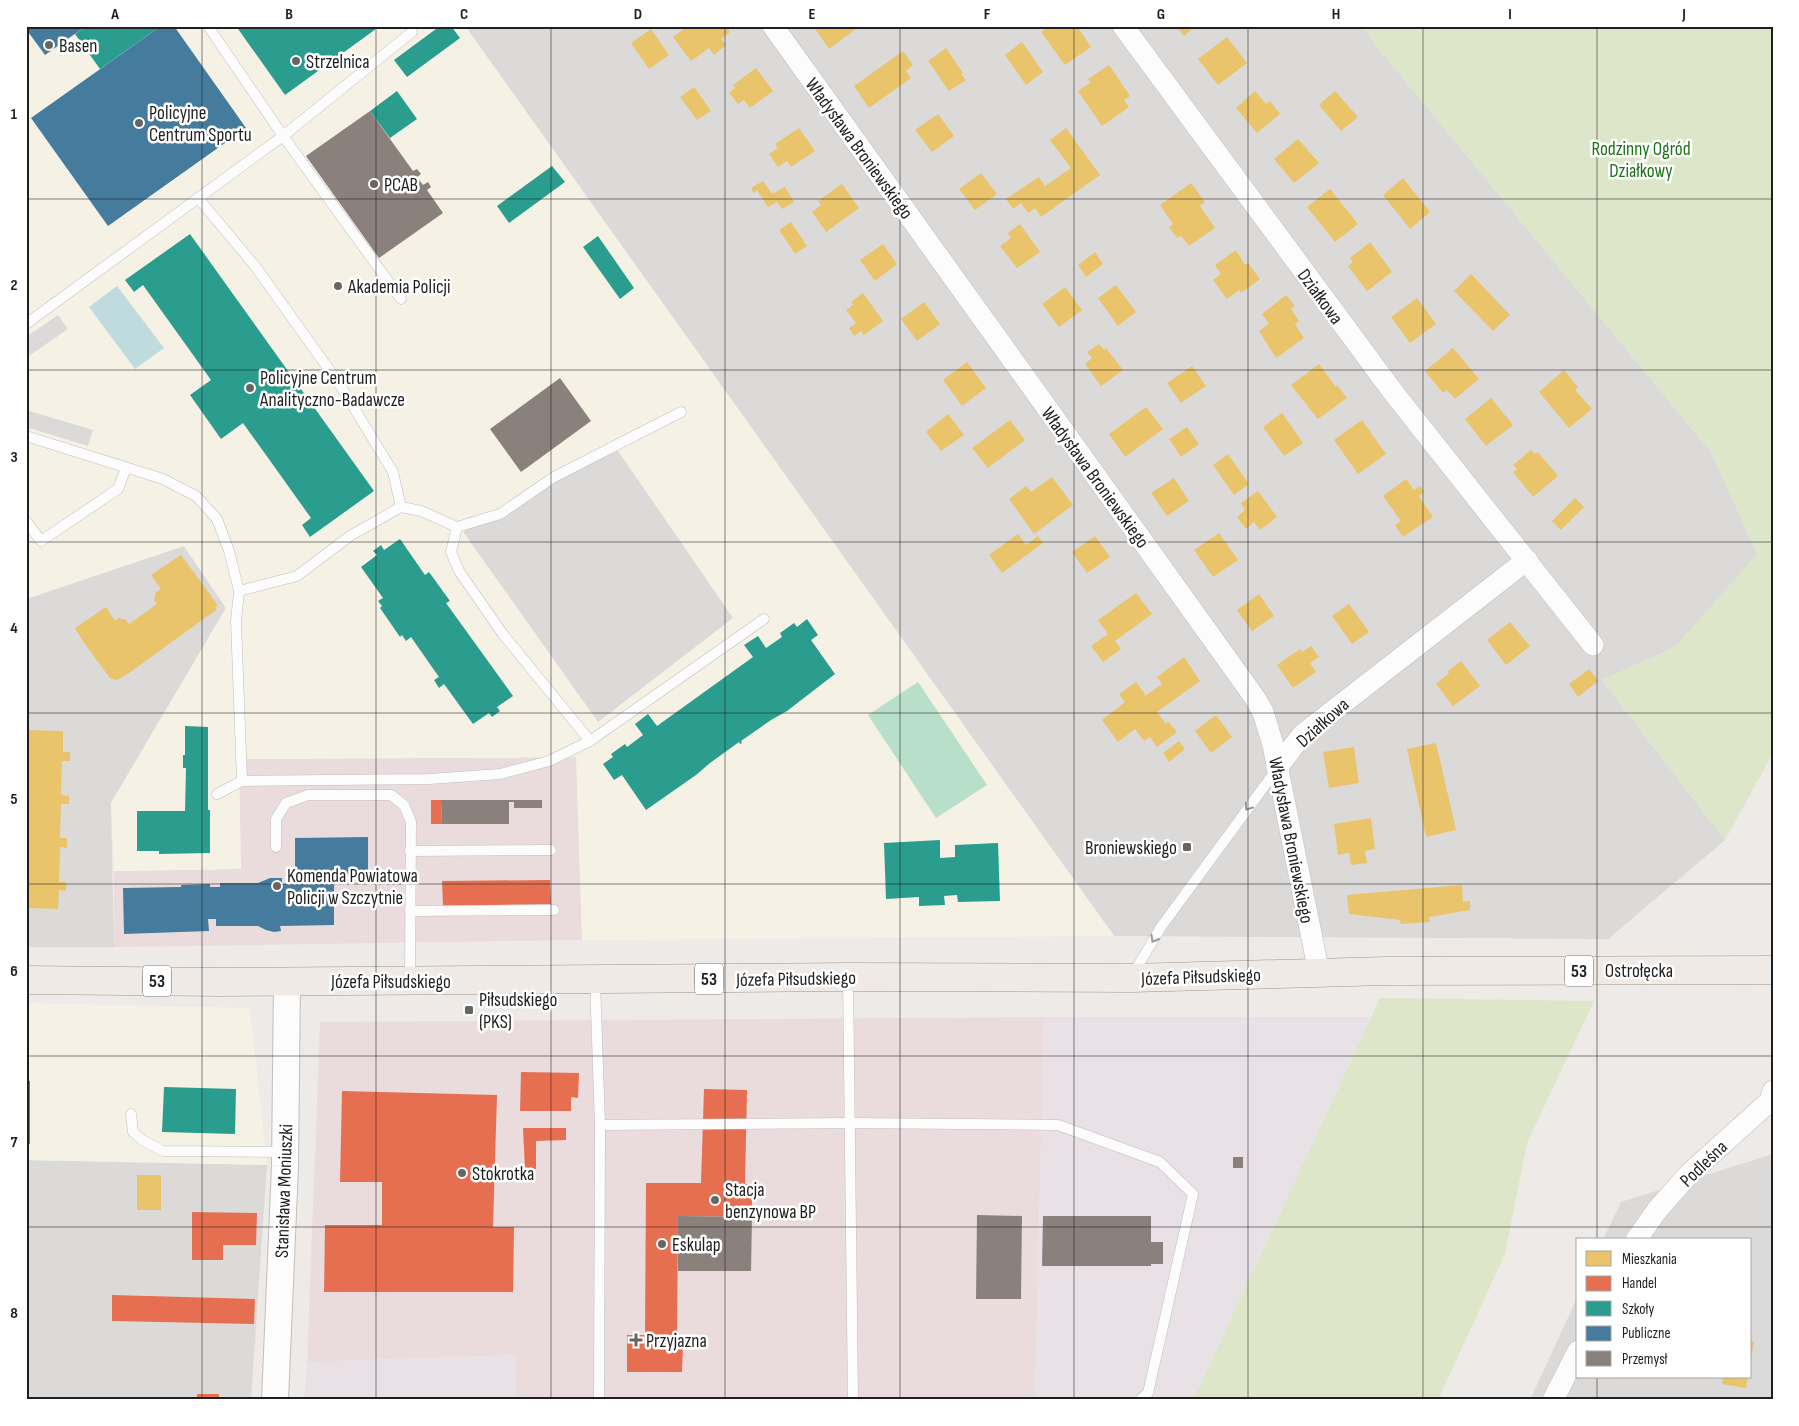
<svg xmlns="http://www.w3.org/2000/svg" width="1799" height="1426" font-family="'Sofia Sans Condensed',sans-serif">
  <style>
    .residential { fill: #dcdad9 }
    .commercial { fill: #eadcdc }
    .industrial { fill: #eae1e7 }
    .education { fill: #f5f2e5 }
    .religious { fill: #dbdad9 }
    .grass { fill: #dee6ca }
    .pitch { fill: #b8dfc9 }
    .water { fill: #bfdbdd }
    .homes { fill: #e9c46a }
    .shops { fill: #e76f51 }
    .schools { fill: #2a9d8f }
    .public { fill: #457b9d }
    .industry { fill: #8a817c }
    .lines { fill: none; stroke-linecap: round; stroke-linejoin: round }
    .service-casing { stroke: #c0bfbe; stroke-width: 11 }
    .minor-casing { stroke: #c0bfbe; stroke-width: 22 }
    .tertiary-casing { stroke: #c0bfbe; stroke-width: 28 }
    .primary-casing { stroke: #a19487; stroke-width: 29 }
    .service { stroke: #fcfcfc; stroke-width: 10 }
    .minor { stroke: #fcfcfc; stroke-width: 21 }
    .tertiary { stroke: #fcfcfc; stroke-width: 26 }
    .primary { stroke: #f0eae6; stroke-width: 28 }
    .oneway { stroke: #999 }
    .grid { fill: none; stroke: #1f1f1f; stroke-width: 1; stroke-opacity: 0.55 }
    .poi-dot { fill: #676665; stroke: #fff; stroke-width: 2 }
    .labels { text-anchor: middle; stroke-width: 5; stroke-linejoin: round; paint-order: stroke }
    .shield { fill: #fff; stroke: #626262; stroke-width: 1 }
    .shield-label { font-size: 18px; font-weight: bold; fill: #1f1f1f }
    .poi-label { font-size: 19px; fill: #1f1f1f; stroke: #fff; text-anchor: start }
    .street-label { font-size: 19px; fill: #1f1f1f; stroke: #fff }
    .park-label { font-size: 19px; fill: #1c7317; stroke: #fff }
    .neatline { fill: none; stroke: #1f1f1f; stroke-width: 2 }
    .grid-label { font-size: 16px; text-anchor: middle; font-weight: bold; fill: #1f1f1f }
  </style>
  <rect width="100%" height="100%" fill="#edeae8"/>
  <!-- residential -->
  <g class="residential">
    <path d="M465 26H1362L1378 48 1711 452 1758 555 1675 647 1602 680 1725 840 1608 939 1114 936Z"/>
    <path d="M184 546 226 608 111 803 114 947H26V599Z"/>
    <path d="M1773 1154V1400H1530L1578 1296V1377H1750V1240H1603L1621 1202Z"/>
    <path d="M26 1160 267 1165 251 1400H26Z"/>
  </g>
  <!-- commercial -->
  <g class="commercial">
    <path d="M577 757 582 940 114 947V871L241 869 238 759Z"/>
    <path d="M1044 1017 1035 1400H516L515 1355 307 1362 320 1022Z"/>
  </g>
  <!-- industrial -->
  <g class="industrial">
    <path d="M1044 1017H1371L1193 1400H1035Z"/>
    <path d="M515 1355 516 1400H304L307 1362Z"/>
  </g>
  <!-- education -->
  <g class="education">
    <path d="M26 26H465L1114 936 582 940 576 757 239 759 241 869 114 871 111 803 226 608 184 546 26 599Z"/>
    <path d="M26 1003 250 1008 267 1165 26 1160Z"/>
  </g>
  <!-- religious -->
  <g class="religious">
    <path d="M58 315 68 329 26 358V337Z"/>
    <path d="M26 410 93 430 88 446 26 427Z"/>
    <path d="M614 445 733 618 598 722 464 533 468 517 496 513Z"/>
  </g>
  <!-- grass -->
  <g class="grass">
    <path d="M1362 26H1773V753L1725 840 1602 680 1675 647 1757 554 1711 452 1378 48Z"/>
    <path d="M1380 998 1594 1001 1527 1143 1505 1254 1438 1400H1193Z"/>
  </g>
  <!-- pitch -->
  <path class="pitch" d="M918 682 987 785 936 818 868 715Z"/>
  <!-- water -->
  <path class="water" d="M117 286 164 348 135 369 89 307Z"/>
  <!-- homes -->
  <g class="homes">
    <path d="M688 26H726L730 32 721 39 726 45 714 55 709 48 691 61 673 37Z"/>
    <path d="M813 26H860L829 49Z"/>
    <path d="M1049 26H1077L1091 47 1065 65 1041 32Z"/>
    <path d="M1176 26H1196L1184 36Z"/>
    <path d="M651 29 669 55 649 69 631 43Z"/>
    <path d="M1227 37 1247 63 1218 85 1198 59Z"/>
    <path d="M1022 42 1043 72 1026 85 1005 55Z"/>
    <path d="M946 48 963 73 961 74 966 80 949 91 928 61Z"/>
    <path d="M903 51 913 65 906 71 911 78 869 108 854 86Z"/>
    <path d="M1109 65 1130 96 1124 100 1129 107 1102 126 1078 91 1091 82 1088 79Z"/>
    <path d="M756 68 773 91 750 108 744 100 738 104 729 93 735 88 733 85Z"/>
    <path d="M694 87 711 111 697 120 680 97Z"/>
    <path d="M1255 91 1266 104 1270 101 1280 114 1257 133 1236 108Z"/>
    <path d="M1335 91 1358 117 1341 131 1319 105Z"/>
    <path d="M938 114 954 136 932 152 915 130Z"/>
    <path d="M799 128 815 151 791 167 787 161 778 167 769 154 778 148 775 144Z"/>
    <path d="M1066 128 1100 175 1041 217 1035 208 1028 213 1021 203 1013 209 1006 199 1039 177 1045 186 1071 168 1050 140Z"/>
    <path d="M1298 139 1319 163 1294 183 1274 159Z"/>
    <path d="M981 173 997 194 975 210 959 189Z"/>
    <path d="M1403 178 1430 212 1410 229 1383 195Z"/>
    <path d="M763 181 772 194 785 187 794 202 782 209 777 202 768 207 757 190 754 193 751 188Z"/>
    <path d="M1191 183 1205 202 1200 206 1215 228 1189 246 1181 236 1177 238 1169 227 1173 224 1160 205Z"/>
    <path d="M842 184 859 208 826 232 812 212 821 205 818 201Z"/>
    <path d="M1330 189 1358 224 1335 242 1307 207Z"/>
    <path d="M791 222 807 246 795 254 779 230Z"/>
    <path d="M1020 224 1040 252 1017 268 1000 246 1011 238 1008 233Z"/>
    <path d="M1370 242 1392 272 1367 291 1348 266 1353 262 1350 258Z"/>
    <path d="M883 244 897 264 875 281 860 260Z"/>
    <path d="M1236 250 1245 265 1248 263 1260 279 1241 293 1239 290 1227 299 1213 280 1221 274 1215 265Z"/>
    <path d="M1095 252 1103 264 1086 277 1078 265Z"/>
    <path d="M1471 274 1510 315 1493 331 1454 291Z"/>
    <path d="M1116 285 1136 312 1118 326 1098 298Z"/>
    <path d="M1065 287 1082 310 1059 327 1042 304Z"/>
    <path d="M863 293 883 321 864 335 861 331 854 336 849 328 856 323 846 310 853 305 851 302Z"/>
    <path d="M1286 295 1295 306 1291 309 1299 321 1295 324 1304 338 1276 358 1259 331 1269 324 1262 314Z"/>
    <path d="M1417 298 1436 324 1410 343 1391 317Z"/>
    <path d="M924 302 940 324 917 341 901 319Z"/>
    <path d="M1099 344 1104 350 1106 348 1123 370 1101 386 1085 364 1092 358 1087 352Z"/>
    <path d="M1453 348 1479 379 1455 399 1447 390 1443 393 1425 371Z"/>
    <path d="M967 362 986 388 962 406 943 380Z"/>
    <path d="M1319 364 1336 387 1337 385 1347 398 1318 419 1291 385Z"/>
    <path d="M1192 366 1206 386 1181 403 1167 383Z"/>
    <path d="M1564 370 1578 387 1575 390 1592 409 1569 428 1539 392Z"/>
    <path d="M1491 398 1513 425 1486 446 1465 419Z"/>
    <path d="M1146 407 1163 429 1125 457 1109 434Z"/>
    <path d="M1282 413 1303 443 1284 456 1263 427Z"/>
    <path d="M948 414 964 435 941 451 926 432Z"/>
    <path d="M1010 420 1025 440 988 468 972 448Z"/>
    <path d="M1362 420 1386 454 1358 474 1334 440Z"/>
    <path d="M1187 427 1199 444 1181 457 1169 439Z"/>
    <path d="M1531 450 1535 454 1538 452 1558 476 1533 497 1513 472 1517 469 1513 465Z"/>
    <path d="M1228 454 1249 484 1234 495 1213 465Z"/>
    <path d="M1052 477 1073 505 1034 534 1009 499 1026 486 1031 492Z"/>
    <path d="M1174 478 1189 501 1167 516 1151 493Z"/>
    <path d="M1406 479 1414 490 1420 486 1424 492 1419 496 1433 517 1403 537 1395 525 1401 521 1383 496Z"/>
    <path d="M1258 491 1277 517 1260 530 1254 522 1246 529 1237 517 1245 510 1241 503Z"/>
    <path d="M1575 498 1584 507 1561 530 1552 521Z"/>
    <path d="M1219 533 1238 560 1213 577 1194 550Z"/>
    <path d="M1018 534 1026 545 1038 536 1043 543 1002 573 989 555Z"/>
    <path d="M1095 536 1110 557 1087 573 1072 552Z"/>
    <path d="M181 555 217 604 216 610 129 673 117 680 110 678 84 643 75 628 106 607 115 621 119 618 126 620 129 624 157 604 154 600 156 592 161 589 151 575Z"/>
    <path d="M1136 593 1152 614 1115 641 1121 649 1103 662 1091 646 1108 634 1098 620Z"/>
    <path d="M1259 594 1274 616 1252 631 1237 610Z"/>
    <path d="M1349 604 1369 632 1352 644 1332 616Z"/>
    <path d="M1510 622 1530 646 1506 665 1487 640Z"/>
    <path d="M1311 646 1319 657 1310 663 1316 672 1293 688 1277 665 1300 649 1302 652Z"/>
    <path d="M1184 657 1200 681 1157 712 1166 724 1169 722 1177 732 1157 747 1150 737 1144 741 1135 729 1118 742 1102 720 1125 702 1119 694 1136 682 1145 694V696L1162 684 1157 677Z"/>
    <path d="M1461 661 1480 686 1453 706 1436 684 1449 673 1448 671Z"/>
    <path d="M1589 669 1598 681 1578 697 1569 684Z"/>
    <path d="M1216 715 1232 737 1211 753 1195 731Z"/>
    <path d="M26 730 63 731V752H70V761H62L61 795 69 796V804H61L60 838H67V848L60 847 59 882H66V891L59 890 58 909 26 908Z"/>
    <path d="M1179 741 1185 749 1169 762 1163 753Z"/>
    <path d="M1436 743 1456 830 1426 837 1407 749Z"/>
    <path d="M1354 747 1359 783 1329 788 1323 752Z"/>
    <path d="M1371 818 1375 849 1365 851 1367 863 1351 865 1349 853 1338 855 1334 824Z"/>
    <path d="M1462 885 1463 902 1470 901V910L1429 917 1430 922 1401 924 1400 920 1349 914 1347 895Z"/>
    <rect x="137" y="1175" width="24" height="35"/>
    <path d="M1750 1341 1754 1342 1751 1358H1750Z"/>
    <path d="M1723 1377H1748L1746 1388 1722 1384Z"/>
  </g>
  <!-- shops -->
  <g class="shops">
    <path d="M431 800H441L442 824H431Z"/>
    <path d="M550 880 551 904 443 906 442 881Z"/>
    <path d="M521 1072 579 1073 578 1098 571 1097V1111H520Z"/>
    <path d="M704 1089 747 1090 745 1184H752V1217L678 1216 677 1345H683L682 1372H627V1335H645L646 1183H701Z"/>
    <path d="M342 1091 497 1095 493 1227H514L513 1292H324L325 1225H382V1182H340Z"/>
    <path d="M523 1128H566V1140L536 1141V1169H525Z"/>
    <path d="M192 1212 257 1213 256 1245H223V1260H192Z"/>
    <path d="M112 1295 255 1299 254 1324 112 1321Z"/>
    <rect x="197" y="1394" width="22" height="6"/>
  </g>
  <!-- schools -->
  <g class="schools">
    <path d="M86 26H161L100 69 75 34Z"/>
    <path d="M236 26H380L285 95Z"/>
    <path d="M440 26H451L460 38 407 77 394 60Z"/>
    <path d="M397 91 417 119 390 138 370 111Z"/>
    <path d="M552 166 565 182 509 223 497 206Z"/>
    <path d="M190 234 374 491 310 537 302 525 311 518 243 423 221 439 190 395 211 380 143 285 134 292 125 280Z"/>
    <path d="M598 236 634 288 620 299 583 247Z"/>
    <path d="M400 539 425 575 429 572 450 601 446 603 513 696 497 707 500 711 492 717 489 713 473 724 444 684 439 688 434 680 439 677 411 637 406 641 402 635 400 637 380 608 382 606 378 601 383 598 361 567 377 555 373 551 381 545 384 550Z"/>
    <path d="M807 619 818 635 811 640 835 674 787 711 771 720 741 741 742 743 740 744 739 742 710 763 696 775 646 810 622 775 614 780 603 764 613 757 611 754 625 744 627 747 643 735 635 724 648 714 657 726 753 657 744 645 758 636 766 648 782 637 780 633 794 623 797 627Z"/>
    <path d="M185 726 208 727V810H210V853L159 854V851H137V811H185L186 768H183V755H185Z"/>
    <path d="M940 840V858L955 857V845L998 843 1000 901 958 902 957 895 944 896 945 905 919 906V897L886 899 884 843Z"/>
    <rect x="26" y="1081" width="4" height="63"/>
    <path d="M164 1087 236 1089 235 1134 162 1132Z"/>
  </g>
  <!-- public -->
  <g class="public">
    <path d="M26 26H86L45 55 26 29Z"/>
    <path d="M161 26H174L246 128 108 226 31 118Z"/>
    <path d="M368 837V875H338L337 882 334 886V925L280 926 281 931 274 932 266 930 258 926H216V919H208L209 931 124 934 123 888 181 887V885L210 884V887H220V883H258L270 878H282V884H295V838Z"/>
  </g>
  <!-- industry -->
  <g class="industry">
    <path d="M370 111 413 171 417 169 421 174 417 177 423 185 428 182 431 187 427 190 443 213 379 258 306 156Z"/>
    <path d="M560 378 591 421 521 472 490 429Z"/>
    <path d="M441 800H542V808H514V802H509V824H442Z"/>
    <rect x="1233" y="1157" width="10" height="11"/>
    <path d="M977 1215 1022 1216 1021 1299H976Z"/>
    <path d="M678 1216 752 1217 751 1271H678Z"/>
    <path d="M1043 1216H1151V1242H1163V1264H1151V1266H1042Z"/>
  </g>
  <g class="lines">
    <defs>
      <g id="service">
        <path d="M208 26 283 136 401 299"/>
        <path d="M198 198 255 266 340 385 393 472 401 507"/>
        <path d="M26 324 283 136 412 32"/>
        <path d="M26 436 163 479 196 496 217 519 229 551 239 591 236 621 242 781 217 794"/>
        <path d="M26 521 41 541 118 489 126 468"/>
        <path d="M457 527 451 552 459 571 502 633 590 741"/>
        <path d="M239 591 297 576 350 536 401 507 421 511 457 527 500 514 554 477 681 412"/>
        <path d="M242 781 429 779 500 774 549 761 590 741 764 619"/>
        <path d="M276 847V819L286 803 308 795H391L404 805 411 822 410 980"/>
        <path d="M410 851 551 850"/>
        <path d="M410 911 554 910"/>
        <path d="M1132 976 1161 927 1277 769"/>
        <path d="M848 978 853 1400"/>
        <path d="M595 981 600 1125 599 1400"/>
        <path d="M131 1114 133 1132 142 1140 163 1151 285 1152"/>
        <path d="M600 1125 851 1123 1058 1125 1160 1162 1193 1194 1148 1393 1140 1400"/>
      </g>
      <g id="minor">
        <path d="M773 26 1255 698 1263 712 1273 745 1319 973"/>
        <path d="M1123 26 1393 392 1593 645"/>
        <path d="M1277 768 1302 735 1527 560"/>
        <path d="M1636 1240 1658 1209 1689 1174 1770 1101 1773 1091"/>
        <path d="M1553 1400 1578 1351"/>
      </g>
      <path id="tertiary" d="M275 1400 285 1166 287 981"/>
      <path id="primary" d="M26 980 220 982 848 977 1131 978 1386 971 1773 970"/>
    </defs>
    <!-- service casing -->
    <use href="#service" class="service-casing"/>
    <!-- minor casing -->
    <use href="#minor" class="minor-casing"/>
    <!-- tertiary casing -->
    <use href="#tertiary" class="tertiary-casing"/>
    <!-- primary casing -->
    <use href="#primary" class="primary-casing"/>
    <!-- service -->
    <use href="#service" class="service"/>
    <!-- minor -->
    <use href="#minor" class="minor"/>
    <!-- tertiary -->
    <use href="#tertiary" class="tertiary"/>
    <!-- primary -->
    <use href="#primary" class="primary"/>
  </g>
  <!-- one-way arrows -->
  <defs><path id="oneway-chevron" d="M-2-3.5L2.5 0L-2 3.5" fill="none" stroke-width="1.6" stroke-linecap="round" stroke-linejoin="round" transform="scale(1.25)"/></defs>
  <g class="oneway">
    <use href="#oneway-chevron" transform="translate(1248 807) rotate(126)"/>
    <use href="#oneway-chevron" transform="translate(1154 939) rotate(120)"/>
  </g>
  <!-- grid -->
  <path class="grid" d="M202 26V1400M376 26V1400M551 26V1400M725 26V1400M900 26V1400M1074 26V1400M1248 26V1400M1423 26V1400M1597 26V1240M26 199H1773M26 370H1773M26 542H1773M26 713H1773M26 884H1773M26 1056H1773M26 1227H1773M1597 1377V1400"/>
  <!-- markers -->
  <g class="poi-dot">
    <circle cx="49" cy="45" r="5"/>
    <circle cx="296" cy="61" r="5"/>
    <circle cx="139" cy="123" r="5"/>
    <circle cx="374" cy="184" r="5"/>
    <circle cx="338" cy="286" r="5"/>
    <circle cx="250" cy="388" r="5"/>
    <rect x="1182" y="842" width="10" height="10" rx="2.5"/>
    <circle cx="277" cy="886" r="5"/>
    <rect x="464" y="1005" width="10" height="10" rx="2.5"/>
    <circle cx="462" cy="1173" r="5"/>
    <circle cx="715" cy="1200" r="5"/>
    <circle cx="662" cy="1244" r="5"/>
    <path d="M633.5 1332.5h5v5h5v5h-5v5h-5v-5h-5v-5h5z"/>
  </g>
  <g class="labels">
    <!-- shield labels -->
    <g class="shield">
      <rect x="1565" y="955.5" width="28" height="31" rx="4"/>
      <rect x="695" y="963.5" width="28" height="31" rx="4"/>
      <rect x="143" y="965.5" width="28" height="31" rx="4"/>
    </g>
    <g class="shield-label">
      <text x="1579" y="977">53</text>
      <text x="709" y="985">53</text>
      <text x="157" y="987">53</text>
    </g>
    <!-- poi labels -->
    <g class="poi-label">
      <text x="59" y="52">Basen</text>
      <text x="306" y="68">Strzelnica</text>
      <text x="149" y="119">Policyjne<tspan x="149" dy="22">Centrum Sportu</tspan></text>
      <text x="384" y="191">PCAB</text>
      <text x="348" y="293">Akademia Policji</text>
      <text x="260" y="384">Policyjne Centrum<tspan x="260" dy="22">Analityczno-Badawcze</tspan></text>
      <text x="1177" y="854" text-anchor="end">Broniewskiego</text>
      <text x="287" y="882">Komenda Powiatowa<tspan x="287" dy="22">Policji w Szczytnie</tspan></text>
      <text x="479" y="1006">Piłsudskiego<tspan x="479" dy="22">(PKS)</tspan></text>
      <text x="472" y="1180">Stokrotka</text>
      <text x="725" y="1196">Stacja<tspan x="725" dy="22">benzynowa BP</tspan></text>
      <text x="672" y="1251">Eskulap</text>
      <text x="646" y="1347">Przyjazna</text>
    </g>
    <!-- street labels -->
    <g class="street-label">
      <text transform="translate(860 148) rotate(54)" y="7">Władysława Broniewskiego</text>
      <text transform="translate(1321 296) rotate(54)" y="7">Działkowa</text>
      <text transform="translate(1096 477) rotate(54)" y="7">Władysława Broniewskiego</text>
      <text transform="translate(1322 722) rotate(-42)" y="7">Działkowa</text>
      <text transform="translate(1292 840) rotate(79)" y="7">Władysława Broniewskiego</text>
      <text x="1639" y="977">Ostrołęcka</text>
      <text transform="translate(1201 976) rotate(-2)" y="7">Józefa Piłsudskiego</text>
      <text transform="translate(796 978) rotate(-1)" y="7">Józefa Piłsudskiego</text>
      <text x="391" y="988">Józefa Piłsudskiego</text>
      <text transform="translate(1703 1163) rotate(-44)" y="7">Podleśna</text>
      <text transform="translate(283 1191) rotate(-88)" y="7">Stanisława Moniuszki</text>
    </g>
    <!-- park labels -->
    <g class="park-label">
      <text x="1641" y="155">Rodzinny Ogród<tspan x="1641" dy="22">Działkowy</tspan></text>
    </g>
  </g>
  <!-- border -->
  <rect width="1799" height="1426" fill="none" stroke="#ffffff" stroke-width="55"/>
  <!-- legend -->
  <rect x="1576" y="1238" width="175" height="140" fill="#ffffff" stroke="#a5a5a5"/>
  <rect x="1586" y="1251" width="25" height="15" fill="#e9c46a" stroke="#a5a5a5"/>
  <text x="1622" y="1264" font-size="15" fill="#1f1f1f">Mieszkania</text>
  <rect x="1586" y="1276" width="25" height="15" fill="#e76f51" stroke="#a5a5a5"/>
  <text x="1622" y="1288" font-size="15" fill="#1f1f1f">Handel</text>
  <rect x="1586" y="1301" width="25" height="15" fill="#2a9d8f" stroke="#a5a5a5"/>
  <text x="1622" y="1314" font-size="15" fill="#1f1f1f">Szkoły</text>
  <rect x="1586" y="1326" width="25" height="15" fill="#457b9d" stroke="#a5a5a5"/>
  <text x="1622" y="1338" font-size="15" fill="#1f1f1f">Publiczne</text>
  <rect x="1586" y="1351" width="25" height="15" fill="#8a817c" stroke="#a5a5a5"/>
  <text x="1622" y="1364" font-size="15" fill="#1f1f1f">Przemysł</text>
  <rect x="28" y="28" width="1744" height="1370" class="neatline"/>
  <g class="grid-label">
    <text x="115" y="19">A</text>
    <text x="289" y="19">B</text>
    <text x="464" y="19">C</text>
    <text x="638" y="19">D</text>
    <text x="812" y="19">E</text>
    <text x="987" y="19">F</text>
    <text x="1161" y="19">G</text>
    <text x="1336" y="19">H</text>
    <text x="1510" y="19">I</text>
    <text x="1684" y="19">J</text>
    <text x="14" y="119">1</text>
    <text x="14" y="290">2</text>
    <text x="14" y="462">3</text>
    <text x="14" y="633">4</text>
    <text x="14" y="804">5</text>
    <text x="14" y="976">6</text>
    <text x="14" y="1147">7</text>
    <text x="14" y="1318">8</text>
  </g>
</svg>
